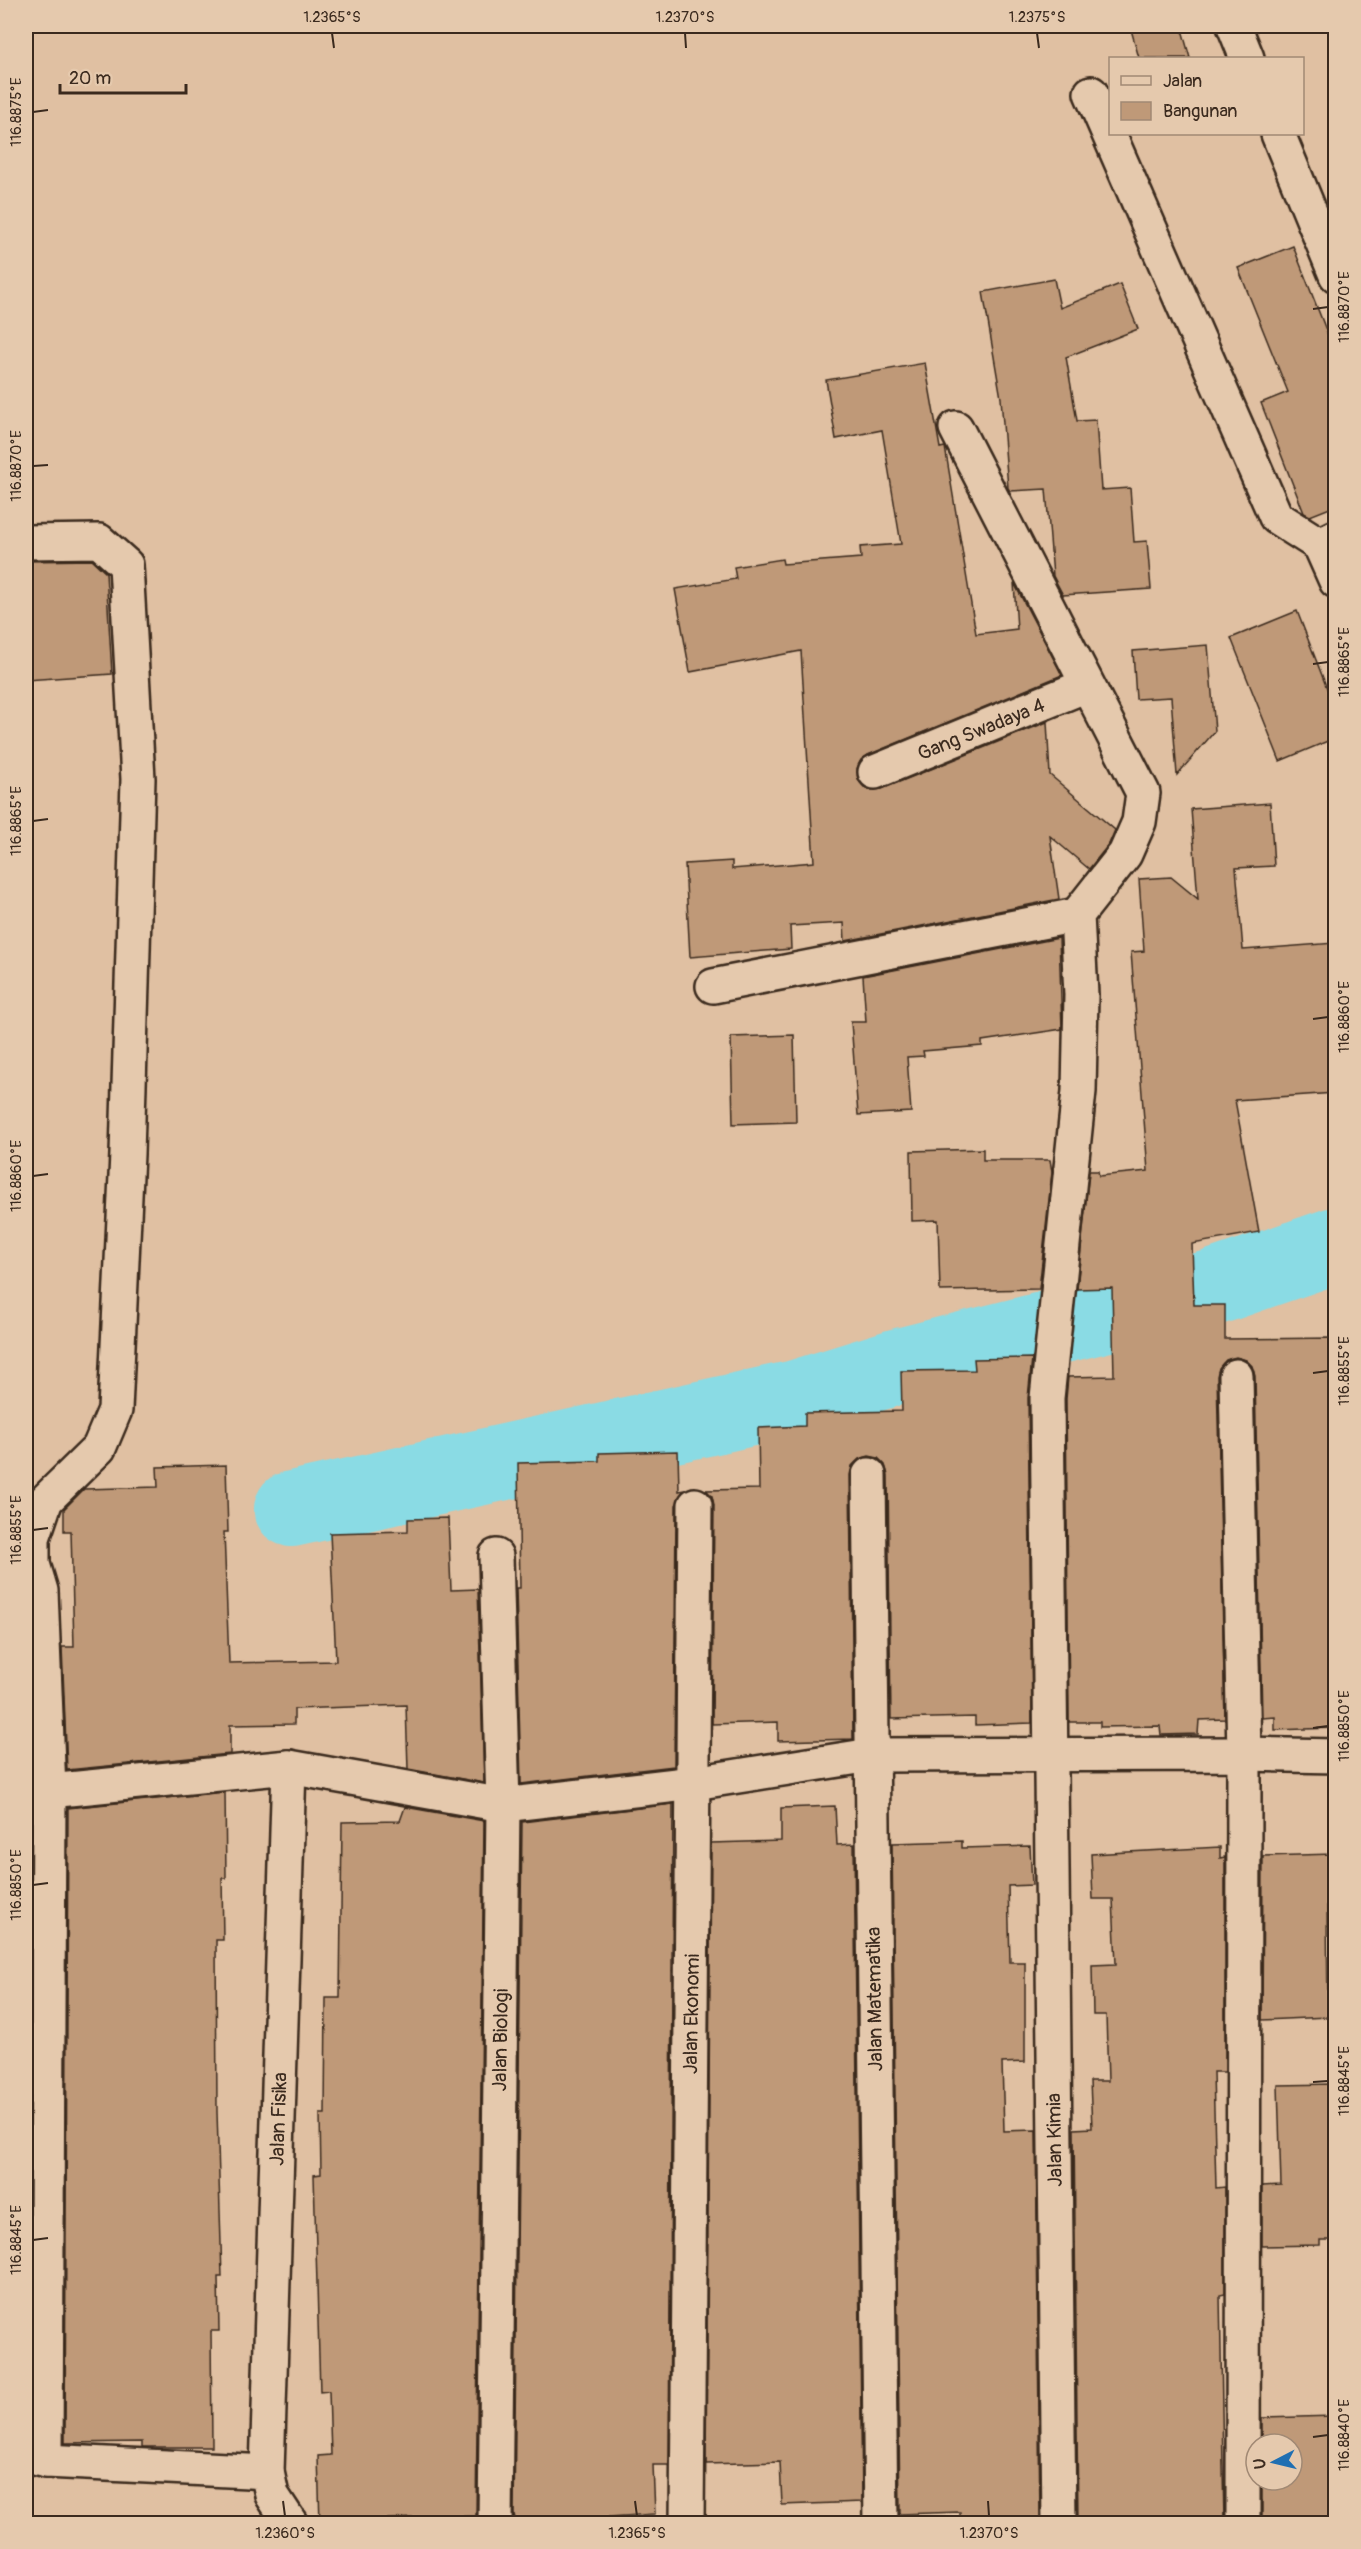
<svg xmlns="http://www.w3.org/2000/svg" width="1361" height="2549" font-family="Pangolin,sans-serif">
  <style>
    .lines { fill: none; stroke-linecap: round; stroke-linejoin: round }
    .river { stroke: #8adbe4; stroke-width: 76 }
    .building { fill: #bf9978; stroke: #3b2a1e; stroke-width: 1.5 }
    .street-casing { stroke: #3b2a1e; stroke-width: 38 }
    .street { stroke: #e5c9ad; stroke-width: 33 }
    .ticks { fill: none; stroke: #3b2a1e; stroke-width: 2 }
    .labels { text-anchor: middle; stroke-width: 5; stroke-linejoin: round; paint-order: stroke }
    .street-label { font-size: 20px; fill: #3b2a1e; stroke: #e5c9ad }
    .neatline { fill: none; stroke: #3b2a1e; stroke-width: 2 }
    .ticks-label { font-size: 15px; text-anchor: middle; fill: #3b2a1e }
  </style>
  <rect width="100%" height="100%" fill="#e0c0a2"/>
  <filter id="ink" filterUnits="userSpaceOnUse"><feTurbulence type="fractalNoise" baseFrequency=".0167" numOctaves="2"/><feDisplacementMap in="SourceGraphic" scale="12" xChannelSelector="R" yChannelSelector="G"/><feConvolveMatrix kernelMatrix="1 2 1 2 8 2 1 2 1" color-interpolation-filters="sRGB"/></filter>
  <g filter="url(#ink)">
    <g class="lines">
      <!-- river -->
      <path class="river" d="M292 1509 796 1398 899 1366 1215 1287 1336 1245"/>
    </g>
    <!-- building -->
    <g class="building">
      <path d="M1130 26H1181L1190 58H1139Z"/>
      <path d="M1293 246 1335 353V506L1310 516 1304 513 1261 403 1288 392 1238 268Z"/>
      <path d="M1054 279 1060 308 1120 284 1138 329 1066 357 1077 421 1096 420 1101 490 1130 488 1134 542 1147 541 1151 589 1063 595 1053 576 1046 489 1010 491 1008 488 1001 398 983 292Z"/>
      <path d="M925 363 940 448 945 447 976 634 1017 629 1014 583 1062 675 868 755 861 760 857 769 858 780 864 787 872 790 882 789 1047 722 1050 775 1115 830 1109 844 1089 869 1050 836 1059 899 845 941 844 923 790 926 791 949 690 957 685 864 732 861V869L814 862 801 651 690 672 675 589 736 579 734 567 782 559 783 564 861 558 860 547 901 544 882 430 836 439 826 380Z"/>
      <path d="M92 560 106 573 112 674 26 680V561Z"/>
      <path d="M1297 611 1335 709V738L1280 761 1231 638Z"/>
      <path d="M1208 645 1215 731 1177 775 1171 697 1136 699 1133 651Z"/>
      <path d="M1270 803 1274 866 1236 868 1243 950 1335 943V1093L1235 1100 1259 1232 1192 1244 1194 1305H1225V1339L1335 1338V1728L1275 1730V1717L1262 1718 1255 1376 1252 1366 1246 1360 1236 1357 1226 1360 1219 1368 1217 1376 1225 1719 1199 1720 1198 1734 1161 1735 1160 1726 1100 1727V1722H1069L1066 1399 1068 1377 1114 1376 1112 1288 1077 1289 1089 1171H1098L1099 1176 1148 1171 1131 952 1144 951 1139 879 1171 877 1198 899 1191 809Z"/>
      <path d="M1059 938 1062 1029 982 1041V1046L923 1051 924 1056 907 1057 911 1112 858 1115 851 1022H866L863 976Z"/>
      <path d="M794 1035 796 1122 733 1124 731 1037Z"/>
      <path d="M983 1149V1160H1050L1052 1172 1039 1289 940 1291 938 1220 912 1221 911 1151Z"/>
      <path d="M1032 1358 1028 1398 1032 1723 975 1725V1717L891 1719 888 1475 885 1465 878 1458 869 1456 859 1459 852 1466 850 1475 853 1739 778 1741V1722L712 1724 714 1505 712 1496 706 1490 759 1489 758 1428 805 1426V1413L902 1411 901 1371 975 1370 974 1359Z"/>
      <path d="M678 1451 679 1491 684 1490 676 1505 674 1766 521 1784 516 1588H520L518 1463 599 1461V1453Z"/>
      <path d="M226 1465 228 1532H224L229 1663 336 1661 330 1533 408 1531V1519L448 1518 451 1590 478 1589 484 1783 408 1769 406 1705 294 1709V1724L230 1725V1754L67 1770 62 1647H74L71 1531H64V1509L84 1489 158 1487 157 1467Z"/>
      <path d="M26 1673 29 1769H26Z"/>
      <path d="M225 1792 226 1878H222L223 1940H216L217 2112 222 2277H218L219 2331H211L212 2447H142V2442L65 2443 68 1808Z"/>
      <path d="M673 1804 669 2465H653L655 2514 516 2523 514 2514 522 1822Z"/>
      <path d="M26 1806 30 1807 28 2331H26Z"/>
      <path d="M835 1806 837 1845 854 1844 862 2502 782 2505 780 2462 706 2464 711 1843 781 1841V1808Z"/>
      <path d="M405 1807 484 1821 476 2516 388 2519 389 2523H320L318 2456 331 2455 329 2391 320 2392 314 2175 321 2174 320 2114H325L326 1998H340L342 1822 400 1821Z"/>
      <path d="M962 1841V1848L1030 1846 1032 1885 1008 1886 1010 1962H1025V2062L1002 2063 1004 2131 1036 2130 1040 2523H960V2512L900 2514 892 1843Z"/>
      <path d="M1220 1847V1858L1225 1857V2072H1213L1216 2188 1225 2187V2294L1220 2295 1224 2523H1078L1074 2129 1092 2128 1090 2081H1108L1106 2015H1093L1092 1965 1116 1964 1113 1899H1093L1091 1854Z"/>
      <path d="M1334 1854 1335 1902 1327 1903 1328 2017 1262 2020 1263 1856Z"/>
      <path d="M1335 2084V2240H1320V2245L1262 2246V2186L1281 2185 1278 2085Z"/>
      <path d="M1335 2416V2520L1262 2522V2480H1292V2444H1262V2418Z"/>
    </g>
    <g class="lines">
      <defs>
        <g id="street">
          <path d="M1234 26 1247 58"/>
          <path d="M1091 93 1276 517 1320 545"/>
          <path d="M1278 134 1336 275"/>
          <path d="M956 428 1143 793 1139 822 1125 854 1077 915 1081 995 1079 1091 1047 1398 1059 2524"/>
          <path d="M1336 537 1320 545 1336 581"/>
          <path d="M26 542 99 541 126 565 138 779 127 1154 115 1410 99 1448 46 1500 33 1538V1564L41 1591 49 1791 46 2461"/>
          <path d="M875 772 1087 685"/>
          <path d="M713 986 1077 915"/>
          <path d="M1236 1376 1244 1754 1243 2524"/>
          <path d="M869 1475 881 2524"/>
          <path d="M26 1787 49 1791 289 1767 503 1805 694 1783 871 1755 1244 1754 1336 1756"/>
          <path d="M26 2456 46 2461 267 2472 272 2495 291 2524"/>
          <path d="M267 2472 289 1767"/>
          <path d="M495 2524 503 1805 496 1556"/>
          <path d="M687 2524 695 1505"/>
        </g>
      </defs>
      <!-- street casing -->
      <use href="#street" class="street-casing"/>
      <!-- street -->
      <use href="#street" class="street"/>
    </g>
  </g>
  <!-- ticks -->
  <path class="ticks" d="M332 33 334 48M685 33 686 48M1037 33 1039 48M33 112 48 110M1313 309 1328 307M33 466 48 465M1313 664 1328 662M33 821 48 819M1313 1019 1328 1017M33 1176 48 1174M1313 1373 1328 1371M33 1530 48 1528M1313 1728 1328 1726M33 1885 48 1883M1313 2082 1328 2081M33 2240 48 2238M1313 2437 1328 2435M283 2501 285 2516M635 2501 637 2516M988 2501 989 2516"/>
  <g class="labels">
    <!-- street labels -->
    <g class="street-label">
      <text transform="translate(981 729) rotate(-22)" y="7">Gang Swadaya 4</text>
      <text transform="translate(874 1999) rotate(-91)" y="7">Jalan Matematika</text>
      <text transform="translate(691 2014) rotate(-89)" y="7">Jalan Ekonomi</text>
      <text transform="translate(500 2040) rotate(-89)" y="7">Jalan Biologi</text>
      <text transform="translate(278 2119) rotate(-88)" y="7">Jalan Fisika</text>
      <text transform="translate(1054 2140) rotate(-91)" y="7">Jalan Kimia</text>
    </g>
  </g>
  <!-- margin -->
  <rect width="1361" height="2549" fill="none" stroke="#e5c9ad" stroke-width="66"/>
  <!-- legend -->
  <rect x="1109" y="57" width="195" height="78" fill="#e5c9ad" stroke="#a18974" stroke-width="1.5"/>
  <rect x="1121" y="76" width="30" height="9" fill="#e5c9ad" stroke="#a18974" stroke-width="1.5"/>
  <text x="1163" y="87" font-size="18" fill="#3b2a1e">Jalan</text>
  <rect x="1121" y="102" width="30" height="18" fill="#bf9978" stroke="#a18974" stroke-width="1.5"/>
  <text x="1163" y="117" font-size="18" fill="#3b2a1e">Bangunan</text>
  <!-- north arrow -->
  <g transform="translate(1274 2462) rotate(263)"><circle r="28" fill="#e5c9ad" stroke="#a18974" stroke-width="1.5"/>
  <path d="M0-4.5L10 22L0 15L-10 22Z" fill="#1f6fb2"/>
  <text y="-9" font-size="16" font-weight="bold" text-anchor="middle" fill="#3b2a1e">U</text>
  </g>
  <!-- scale -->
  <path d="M60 84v9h126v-9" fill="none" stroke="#3b2a1e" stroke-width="3"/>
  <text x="69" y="84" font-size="18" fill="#3b2a1e" stroke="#e5c9ad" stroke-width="4.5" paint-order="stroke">20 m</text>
  <rect x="33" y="33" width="1295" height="2483" class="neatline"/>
  <g class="ticks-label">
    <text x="332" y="22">1.2365°S</text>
    <text x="685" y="22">1.2370°S</text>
    <text x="1037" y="22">1.2375°S</text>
    <text transform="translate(16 112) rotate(-90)" y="5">116.8875°E</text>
    <text transform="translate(1344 307) rotate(-90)" y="5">116.8870°E</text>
    <text transform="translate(16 466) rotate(-90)" y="5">116.8870°E</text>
    <text transform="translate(1344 662) rotate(-90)" y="5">116.8865°E</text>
    <text transform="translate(16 821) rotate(-90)" y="5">116.8865°E</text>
    <text transform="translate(1344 1017) rotate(-90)" y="5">116.8860°E</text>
    <text transform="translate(16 1176) rotate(-90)" y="5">116.8860°E</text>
    <text transform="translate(1344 1371) rotate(-90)" y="5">116.8855°E</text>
    <text transform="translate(16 1530) rotate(-90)" y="5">116.8855°E</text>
    <text transform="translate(1344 1726) rotate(-90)" y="5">116.8850°E</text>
    <text transform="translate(16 1885) rotate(-90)" y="5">116.8850°E</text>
    <text transform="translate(1344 2081) rotate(-90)" y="5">116.8845°E</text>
    <text transform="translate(16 2240) rotate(-90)" y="5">116.8845°E</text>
    <text transform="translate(1344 2435) rotate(-90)" y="5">116.8840°E</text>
    <text x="285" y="2538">1.2360°S</text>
    <text x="637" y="2538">1.2365°S</text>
    <text x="989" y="2538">1.2370°S</text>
  </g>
</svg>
